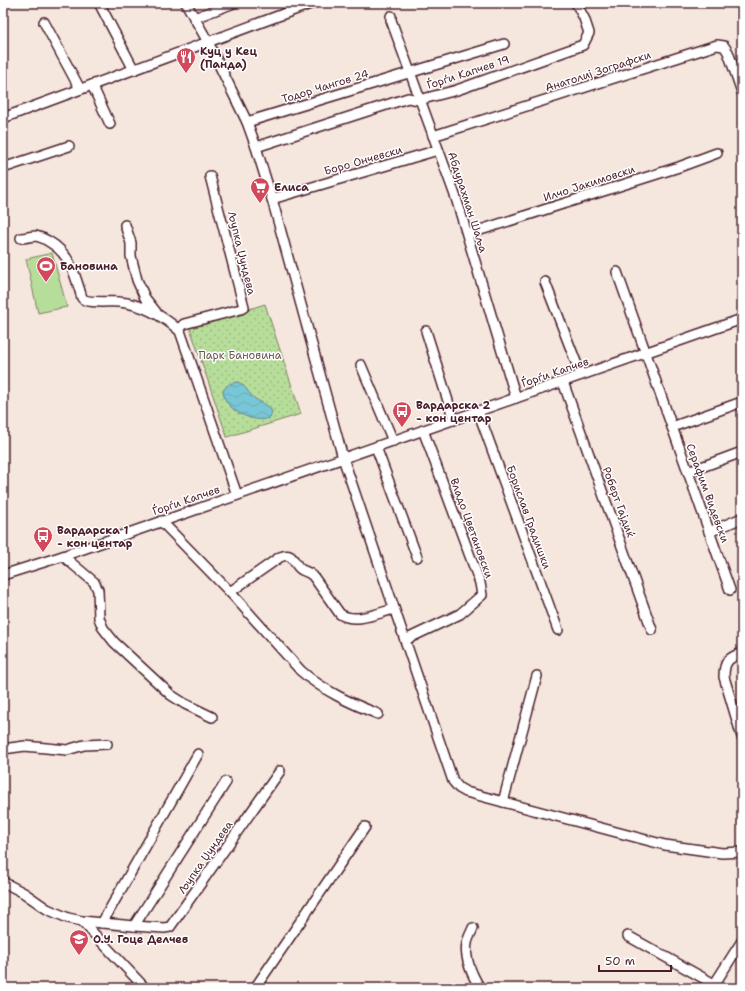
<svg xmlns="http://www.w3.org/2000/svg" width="745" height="991" font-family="'Shantell Sans',sans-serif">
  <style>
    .park { fill: url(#park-dots); stroke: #807e62 }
    .garden { fill: #b6dd99; stroke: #807e62 }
    .water { fill: url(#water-waves); stroke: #668492 }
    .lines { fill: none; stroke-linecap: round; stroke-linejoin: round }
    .minor-casing { stroke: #4a1f2b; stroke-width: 12 }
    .minor { stroke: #fff; stroke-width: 9 }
    .labels { text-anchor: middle; stroke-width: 3; stroke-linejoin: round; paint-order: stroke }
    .poi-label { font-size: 11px; font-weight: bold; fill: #4a1f2b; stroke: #fff; text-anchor: start }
    .street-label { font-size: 11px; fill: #4a1f2b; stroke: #fff }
    .park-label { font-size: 11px; fill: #6a584c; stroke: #fff }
  </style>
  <defs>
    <pattern id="park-dots" width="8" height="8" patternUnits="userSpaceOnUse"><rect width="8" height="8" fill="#b6dd99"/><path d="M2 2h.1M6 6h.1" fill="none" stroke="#9ebd84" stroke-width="1.8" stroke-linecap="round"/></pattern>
    <pattern id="water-waves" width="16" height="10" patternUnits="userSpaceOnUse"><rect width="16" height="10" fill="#78c7d6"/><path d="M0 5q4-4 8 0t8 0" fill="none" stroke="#69aab8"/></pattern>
  </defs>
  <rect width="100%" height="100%" fill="#f5e7de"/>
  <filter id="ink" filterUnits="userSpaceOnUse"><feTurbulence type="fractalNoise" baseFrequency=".025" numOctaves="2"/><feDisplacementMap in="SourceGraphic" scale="8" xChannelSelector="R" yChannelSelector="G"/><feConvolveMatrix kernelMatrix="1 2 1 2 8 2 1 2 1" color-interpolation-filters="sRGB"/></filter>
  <g filter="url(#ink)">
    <!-- park -->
    <path class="park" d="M265 304 301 414 227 437 190 328Z"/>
    <!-- garden -->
    <path class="garden" d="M52 253 67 307 38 313 26 259Z"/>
    <!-- water -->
    <path class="water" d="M238 382C246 386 246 390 252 396 258 403 269 403 272 412L270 418C253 424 224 410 223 391 227 384 231 383 238 382Z"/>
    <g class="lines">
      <defs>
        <g id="minor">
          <path d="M99 3 134 70"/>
          <path d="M186 3 208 42 247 122 256 147 272 199 343 458 453 781 459 788 466 792 665 845 722 853 742 852"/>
          <path d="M391 16V20L456 198 516 398"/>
          <path d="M194 18 234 3"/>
          <path d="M44 22 80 89"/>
          <path d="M92 85 110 124"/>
          <path d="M3 118 313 3"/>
          <path d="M247 122 504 44"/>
          <path d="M433 136 717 45 724 46 728 52 742 92"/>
          <path d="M256 147 408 98 419 100 457 90 583 45 589 33 584 18 576 3"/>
          <path d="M3 168 69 146"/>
          <path d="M210 176 244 307 241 309 184 324 181 327 180 331 237 495"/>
          <path d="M272 199 438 150"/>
          <path d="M125 225 131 243V256L137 280 145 298 156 312"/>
          <path d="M468 234 679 167 717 153"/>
          <path d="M21 238C25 238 32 236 36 236 40 237 45 239 48 241 71 254 75 275 82 298 87 304 110 301 119 302 142 304 163 316 180 331"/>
          <path d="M617 272 730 590"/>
          <path d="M545 282 581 375"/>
          <path d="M426 331 454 420"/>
          <path d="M361 365 393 441"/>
          <path d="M563 382 652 630"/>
          <path d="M478 411 558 630"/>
          <path d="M672 427 742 402"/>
          <path d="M376 447 417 557"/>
          <path d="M688 472 742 452"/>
          <path d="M161 521 230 592 301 671C324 691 350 703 378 714"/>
          <path d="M709 532 742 518"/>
          <path d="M63 556 94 582 98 590 99 618 103 628 114 642 171 695 185 704 212 717"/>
          <path d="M3 575 63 556 742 319"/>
          <path d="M230 592 280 557C295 551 292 564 302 570 306 572 309 572 313 576L340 614C355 624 378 613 394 609"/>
          <path d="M405 640 460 614 482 595 480 583 423 430"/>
          <path d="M742 653C728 658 724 661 724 677L742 737"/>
          <path d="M3 749 25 746 67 750 84 745 107 744"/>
          <path d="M503 802 537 676"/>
          <path d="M3 882 24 893 47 909 68 918 82 921 134 926 164 928 170 927 280 771"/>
          <path d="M82 921 145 988"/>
          <path d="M102 923 198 754"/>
          <path d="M134 926 226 782"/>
          <path d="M473 928C471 933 468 938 467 943 464 959 472 975 480 988"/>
          <path d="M628 936 714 984"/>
          <path d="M255 988 365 827"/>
          <path d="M712 988 742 941"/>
        </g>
      </defs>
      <!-- minor casing -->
      <use href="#minor" class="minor-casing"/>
      <!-- minor -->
      <use href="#minor" class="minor"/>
    </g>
  </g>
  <!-- icons -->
  <defs>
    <symbol id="restaurant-pin" viewBox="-11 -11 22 30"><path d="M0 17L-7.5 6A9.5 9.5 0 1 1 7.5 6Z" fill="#d1495b" stroke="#fff"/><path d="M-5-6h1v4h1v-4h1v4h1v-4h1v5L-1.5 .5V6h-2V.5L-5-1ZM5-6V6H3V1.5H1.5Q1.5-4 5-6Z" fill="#fff"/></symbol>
    <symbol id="supermarket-pin" viewBox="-11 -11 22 30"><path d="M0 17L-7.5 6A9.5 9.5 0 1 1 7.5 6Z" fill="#d1495b" stroke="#fff"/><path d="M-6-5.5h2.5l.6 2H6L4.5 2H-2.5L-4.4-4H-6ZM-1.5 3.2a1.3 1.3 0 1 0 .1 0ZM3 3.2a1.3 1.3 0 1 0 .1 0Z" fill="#fff"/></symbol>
    <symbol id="stadium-pin" viewBox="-11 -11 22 30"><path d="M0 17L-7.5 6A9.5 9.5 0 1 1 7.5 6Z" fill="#d1495b" stroke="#fff"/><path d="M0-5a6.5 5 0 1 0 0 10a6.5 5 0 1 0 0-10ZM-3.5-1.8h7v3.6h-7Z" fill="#fff"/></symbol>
    <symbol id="bus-pin" viewBox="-11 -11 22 30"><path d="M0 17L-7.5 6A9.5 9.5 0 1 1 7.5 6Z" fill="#d1495b" stroke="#fff"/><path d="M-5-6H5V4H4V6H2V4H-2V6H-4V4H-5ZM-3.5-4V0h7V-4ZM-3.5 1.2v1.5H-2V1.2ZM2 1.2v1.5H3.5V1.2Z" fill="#fff"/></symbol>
    <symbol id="school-pin" viewBox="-11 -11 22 30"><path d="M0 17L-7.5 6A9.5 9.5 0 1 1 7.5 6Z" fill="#d1495b" stroke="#fff"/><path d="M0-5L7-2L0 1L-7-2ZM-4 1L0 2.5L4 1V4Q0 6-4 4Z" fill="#fff"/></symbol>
  </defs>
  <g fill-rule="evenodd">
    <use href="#restaurant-pin" x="175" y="46" width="22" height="30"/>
    <use href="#supermarket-pin" x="249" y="176" width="22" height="30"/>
    <use href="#stadium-pin" x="35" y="255" width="22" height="30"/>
    <use href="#bus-pin" x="391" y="400" width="22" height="30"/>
    <use href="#bus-pin" x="32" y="525" width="22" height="30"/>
    <use href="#school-pin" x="68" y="928" width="22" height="30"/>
  </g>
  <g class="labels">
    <!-- poi labels -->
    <g class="poi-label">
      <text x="200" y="55">Куц у Кец<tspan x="200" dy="13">(Панда)</tspan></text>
      <text x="274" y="191">Елиса</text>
      <text x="60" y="270">Бановина</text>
      <text x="416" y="409">Вардарска 2<tspan x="416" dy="13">- кон центар</tspan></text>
      <text x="57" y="534">Вардарска 1<tspan x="57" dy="13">- кон центар</tspan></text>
      <text x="93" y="943">О.У. Гоце Делчев</text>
    </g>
    <!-- street labels -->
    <g class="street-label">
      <text transform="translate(598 71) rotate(-18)" y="4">Анатолиј Зографски</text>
      <text transform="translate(468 72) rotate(-18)" y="4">Ѓорѓи Капчев 19</text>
      <text transform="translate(325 86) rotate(-17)" y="4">Тодор Чангов 24</text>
      <text transform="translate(363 160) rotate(-16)" y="4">Боро Ончевски</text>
      <text transform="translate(589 183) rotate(-18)" y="4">Илчо Јакимовски</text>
      <text transform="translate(468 202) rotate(72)" y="4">Абдурахман Шаља</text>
      <text transform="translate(242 253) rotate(76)" y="4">Љупка Џундева</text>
      <text transform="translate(555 372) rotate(-19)" y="4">Ѓорѓи Капчев</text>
      <text transform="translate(708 493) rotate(70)" y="4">Серафим Видевски</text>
      <text transform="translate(186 500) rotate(-19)" y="4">Ѓорѓи Капчев</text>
      <text transform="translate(619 502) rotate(70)" y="4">Роберт Гајдиќ</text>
      <text transform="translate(529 517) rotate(70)" y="4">Борислав Градишки</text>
      <text transform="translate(472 528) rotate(70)" y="4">Владо Цветановски</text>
      <text transform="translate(205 857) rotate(-55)" y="4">Љупка Џундева</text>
    </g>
    <!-- park labels -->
    <g class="park-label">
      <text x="240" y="359">Парк Бановина</text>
    </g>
  </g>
  <!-- margin -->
  <rect width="745" height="991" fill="none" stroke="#fff" stroke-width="16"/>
  <rect x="8" y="8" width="729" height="975" fill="none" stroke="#4a1f2b" stroke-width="1.5" filter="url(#ink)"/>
  <!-- scale -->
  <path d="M599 965v6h72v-6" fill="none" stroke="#4a1f2b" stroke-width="2"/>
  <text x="605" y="965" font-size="12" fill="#4a1f2b" stroke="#ffffff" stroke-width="3" paint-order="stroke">50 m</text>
</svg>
